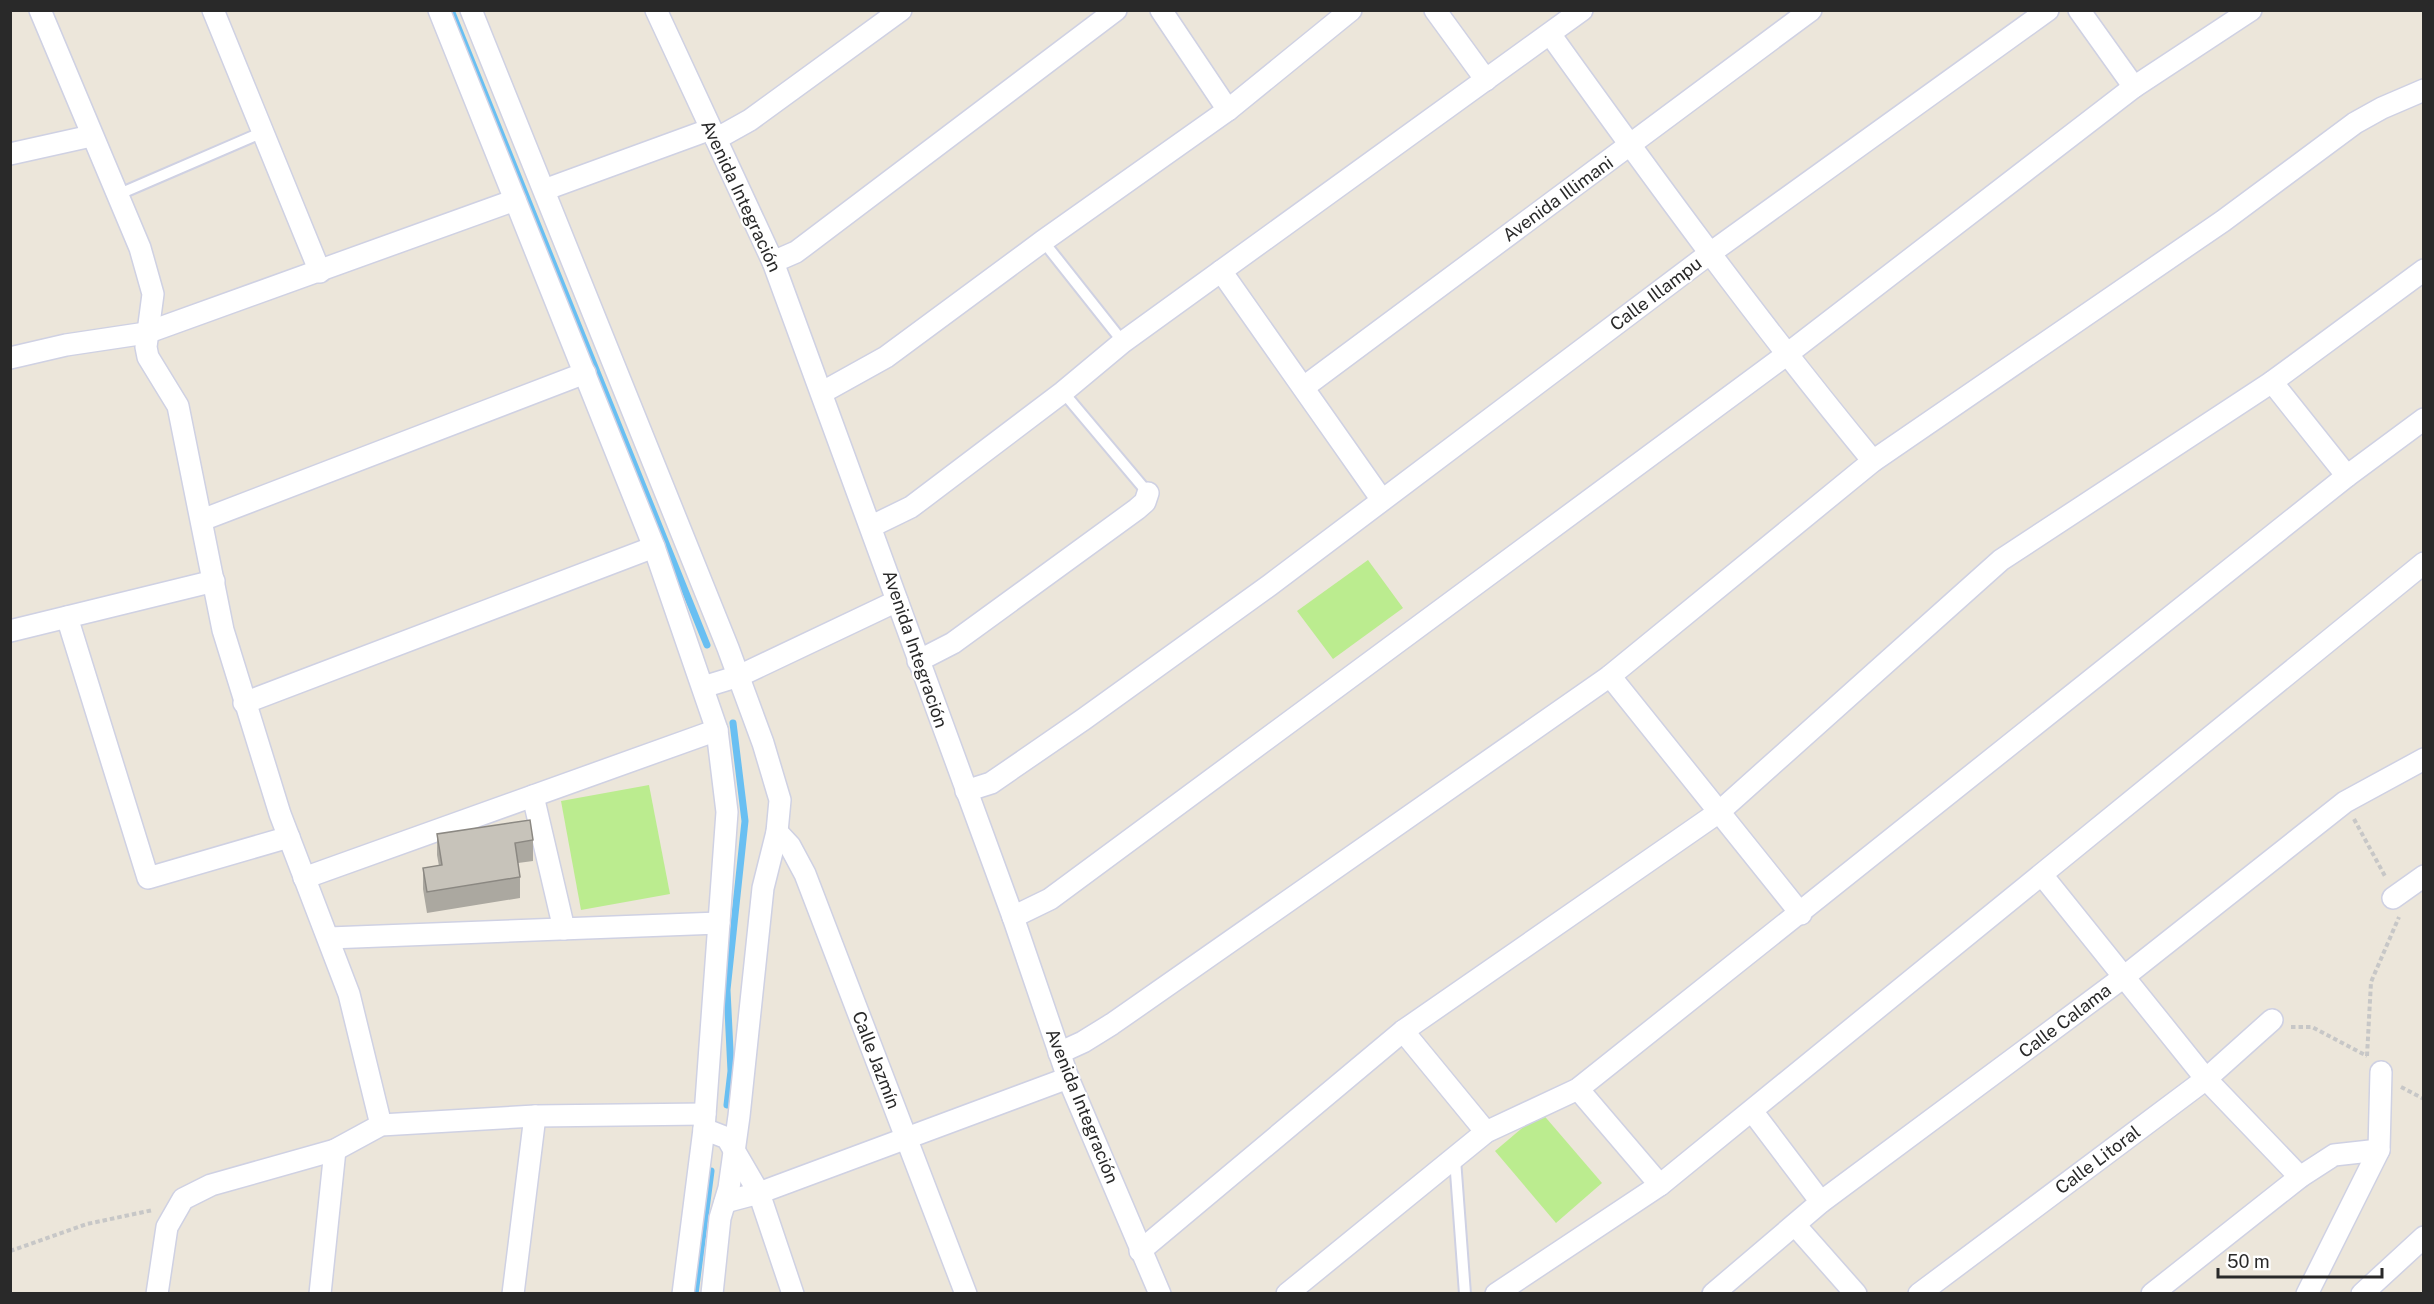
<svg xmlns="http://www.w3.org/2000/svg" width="2434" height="1304" font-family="'Public Sans',sans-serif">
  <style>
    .pitch { fill: #bbec8f }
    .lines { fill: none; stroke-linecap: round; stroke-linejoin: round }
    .stream { stroke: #69bff2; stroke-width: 7 }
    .service-casing { stroke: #cfd1e3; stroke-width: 14 }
    .minor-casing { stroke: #cfd1e3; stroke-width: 24 }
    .path { stroke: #c7c7c7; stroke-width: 4; stroke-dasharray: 4.5 3; stroke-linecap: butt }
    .service { stroke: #fff; stroke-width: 10 }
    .minor { stroke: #fff; stroke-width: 21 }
    .wall { fill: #aba8a0 }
    .building { fill: #c7c3ba; stroke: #8b8882; stroke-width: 1.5 }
    .labels { text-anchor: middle; stroke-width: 4.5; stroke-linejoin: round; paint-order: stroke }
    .street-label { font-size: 18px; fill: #292929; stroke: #fff }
  </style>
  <rect width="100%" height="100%" fill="#ece6da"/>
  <!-- pitch -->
  <g class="pitch">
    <path d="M1368 560 1403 608 1333 659 1297 611Z"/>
    <path d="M649 785 670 894 581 910 561 801Z"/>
    <path d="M1541 1112 1602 1183 1556 1223 1495 1151Z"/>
  </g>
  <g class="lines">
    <!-- stream -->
    <g class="stream">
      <path d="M451 10 707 645"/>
      <path d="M727 1105 731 1071 727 990 745 821 733 723"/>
      <path d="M695 1294 711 1171"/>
    </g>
    <defs>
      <g id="service">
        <path d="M117 195 263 132"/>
        <path d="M1043 241 1123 342"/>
        <path d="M1063 392 1148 493"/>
        <path d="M1455 1159 1465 1294"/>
      </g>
      <g id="minor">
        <path d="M40 10 140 248 153 294 146 347 148 357 178 406 223 630 280 814 349 994 381 1125"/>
        <path d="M213 10 320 272"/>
        <path d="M439 10 654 547 717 730 727 812 704 1129 683 1294"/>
        <path d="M471 10 728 648 763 743 780 800 777 832 763 888 739 1116 729 1188 720 1218 712 1294"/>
        <path d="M656 10 773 262 1013 917 1068 1078 1160 1294"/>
        <path d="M1161 10 1228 110"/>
        <path d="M1435 10 1486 80"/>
        <path d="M2079 10 2134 87"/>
        <path d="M1550 34C1654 179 1759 323 1873 461"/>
        <path d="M716 139 750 120 901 10"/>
        <path d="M10 154 91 136"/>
        <path d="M544 190 711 129"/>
        <path d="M773 262 796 252 1116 10"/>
        <path d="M1221 271 1382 500"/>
        <path d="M10 358 66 345 146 333 515 200"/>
        <path d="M2272 382 2347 476"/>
        <path d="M1304 387 1811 10"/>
        <path d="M823 392 886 357 1043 241 1228 110 1351 10"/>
        <path d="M202 520 585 373"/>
        <path d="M872 526 911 507 1063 392 1123 342 1582 10"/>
        <path d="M67 617 148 878 289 837"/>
        <path d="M10 631 214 581"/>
        <path d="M918 661 953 643 1137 509 1145 502 1148 493"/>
        <path d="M1610 676 1801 914"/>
        <path d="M703 687 739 676 897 601"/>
        <path d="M244 703 654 547"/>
        <path d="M966 791 991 783 1084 719 1270 585 1709 254 2048 10"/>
        <path d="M533 796 564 929"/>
        <path d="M777 832 790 846 805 874 966 1294"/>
        <path d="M2042 875 2206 1079 2300 1177"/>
        <path d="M304 878 717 730"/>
        <path d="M2393 898 2424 876"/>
        <path d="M1013 917 1050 899 1786 355 2134 87 2251 10"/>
        <path d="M329 938 719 923"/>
        <path d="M1403 1031 1486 1132"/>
        <path d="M1059 1053 1083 1042 1112 1024 1610 676 1873 461 2223 221 2355 123 2382 108 2424 90"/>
        <path d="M1578 1089 1660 1185"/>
        <path d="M1752 1111 1821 1202"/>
        <path d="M704 1129 727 1138 759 1193 793 1294"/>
        <path d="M725 1202 759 1193 1068 1078"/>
        <path d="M1795 1225 1856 1294"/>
        <path d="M1140 1251 1403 1031 1719 812 2001 560 2272 382 2424 270"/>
        <path d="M157 1294 167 1227 183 1199 211 1185 335 1150 381 1125 535 1116 705 1114"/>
        <path d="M320 1294 335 1150"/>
        <path d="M513 1294 535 1116"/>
        <path d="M1287 1294 1486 1132 1578 1089 2347 476 2424 419"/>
        <path d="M1496 1294 1660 1185 2424 563"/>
        <path d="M1713 1294 1821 1202 2125 976 2345 802 2424 759"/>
        <path d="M1919 1294 2206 1079 2272 1020"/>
        <path d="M2152 1294 2300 1177 2334 1155 2379 1150"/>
        <path d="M2307 1294 2379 1150 2381 1072"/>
        <path d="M2362 1294 2424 1237"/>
      </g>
    </defs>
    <!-- service casing -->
    <use href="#service" class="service-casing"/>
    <!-- minor casing -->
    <use href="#minor" class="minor-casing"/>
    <!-- path -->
    <g class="path">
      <path d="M2354 819 2386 878"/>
      <path d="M2291 1027H2312L2367 1056"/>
      <path d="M2367 1056 2371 982 2399 917"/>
      <path d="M2401 1087 2424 1099"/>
      <path d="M10 1251 87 1224 153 1210"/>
    </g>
    <!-- service -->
    <use href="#service" class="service"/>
    <!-- minor -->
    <use href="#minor" class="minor"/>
  </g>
  <!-- wall -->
  <path class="wall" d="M437 834 533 840V861L518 863 520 877V898L427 913 423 889V868L439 866 437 855Z"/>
  <!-- building -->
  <path class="building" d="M530 820 533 840 515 843 520 877 427 892 423 868 442 865 437 834Z"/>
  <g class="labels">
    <!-- street labels -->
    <g class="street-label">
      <text transform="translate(741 196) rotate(65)" y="6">Avenida Integración</text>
      <text transform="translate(1558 199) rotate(-36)" y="6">Avenida Illimani</text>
      <text transform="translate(1656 294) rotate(-37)" y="6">Calle Illampu</text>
      <text transform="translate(915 649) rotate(71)" y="6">Avenida Integración</text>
      <text transform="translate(2065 1021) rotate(-37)" y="6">Calle Calama</text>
      <text transform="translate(876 1060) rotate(69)" y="6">Calle Jazmín</text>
      <text transform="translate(1082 1106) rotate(68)" y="6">Avenida Integración</text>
      <text transform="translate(2098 1160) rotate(-37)" y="6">Calle Litoral</text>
    </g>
  </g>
  <!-- border -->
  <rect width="2434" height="1304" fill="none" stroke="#292929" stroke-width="24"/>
  <!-- scale -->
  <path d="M2218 1268v9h164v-9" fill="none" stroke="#292929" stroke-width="3"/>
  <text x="2227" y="1268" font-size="18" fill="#292929" stroke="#ffffff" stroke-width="4.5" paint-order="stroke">50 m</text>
</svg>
